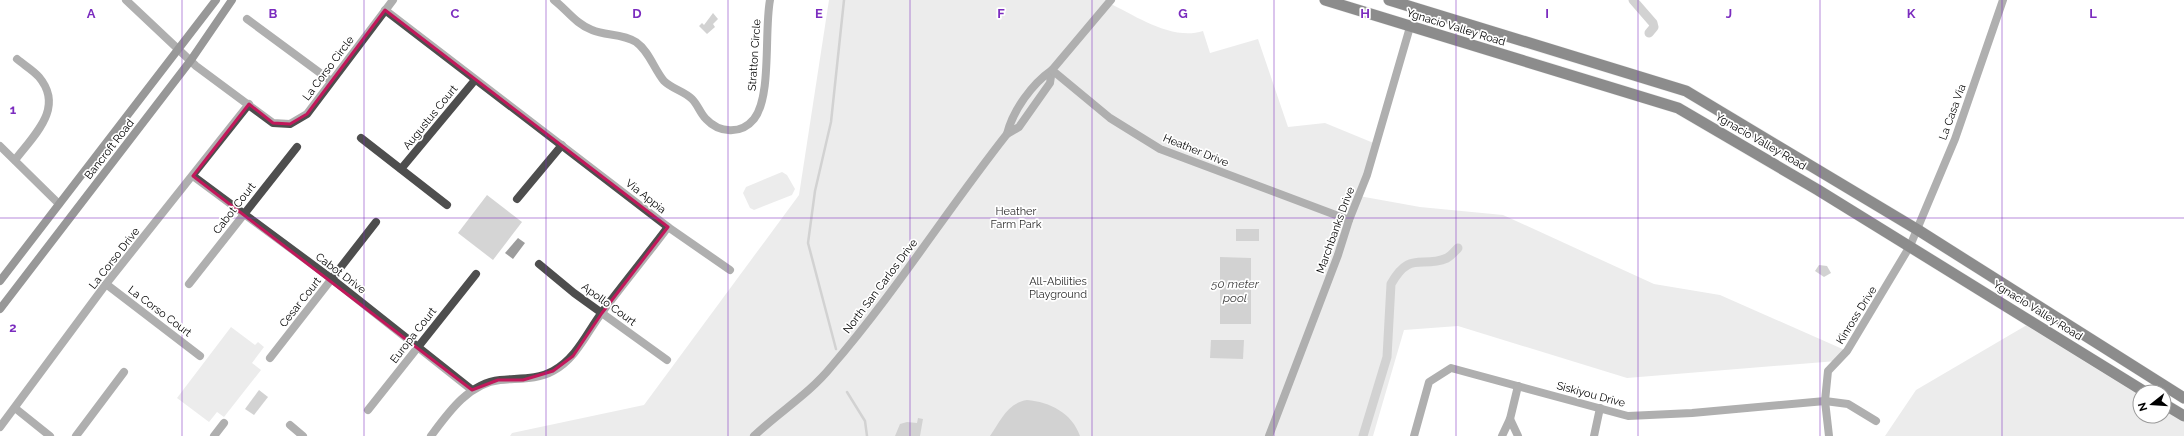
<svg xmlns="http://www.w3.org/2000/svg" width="2184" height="436" font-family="Raleway,sans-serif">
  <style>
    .green { fill: #d5d5d5 }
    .water { fill: #9c9c9c }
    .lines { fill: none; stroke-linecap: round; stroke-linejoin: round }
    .stream { stroke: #9c9c9c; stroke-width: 2.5 }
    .canal { stroke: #9c9c9c; stroke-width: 9 }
    .trunk-casing { stroke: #dbdbdb; stroke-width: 12 }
    .minor { stroke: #4e4e4e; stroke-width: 8 }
    .tertiary { stroke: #4e4e4e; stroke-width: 8 }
    .secondary { stroke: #1b1b1b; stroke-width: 8 }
    .trunk { stroke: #000; stroke-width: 11 }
    .marked { fill: none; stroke: #c2185b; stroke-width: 3; stroke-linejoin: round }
    .grid { fill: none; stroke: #7b2cbf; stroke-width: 1; stroke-opacity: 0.55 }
    .labels { text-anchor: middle; stroke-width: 3.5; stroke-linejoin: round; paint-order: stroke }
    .street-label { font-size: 11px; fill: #000; stroke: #fff }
    .park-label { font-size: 11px; fill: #2c2c2c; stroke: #fff }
    .water-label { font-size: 12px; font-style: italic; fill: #3d3d3d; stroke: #fff }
    .grid-label { font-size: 13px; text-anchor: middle; font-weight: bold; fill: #7b2cbf; stroke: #fff; stroke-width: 3.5; stroke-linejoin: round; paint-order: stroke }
  </style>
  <rect width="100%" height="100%" fill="#fff"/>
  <!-- green -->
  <g class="green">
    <path d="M829 0H1111L1109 3C1136 16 1172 41 1203 31L1210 53 1258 39 1288 127 1325 123 1376 144 1359 196 1420 207 1503 215 1654 284 1720 295 1847 351 1837 361 1627 378 1458 326 1404 330 1373 436H510L512 433 644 405 799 195Z"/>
    <path d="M782 172 787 175 795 189 792 195 754 210 750 208 743 193 746 187Z"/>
    <path d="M487 195 522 222 493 260 458 233Z"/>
    <path d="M2032 322 2140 392V416H2164V404L2184 416V436H1885L1916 390Z"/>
    <path d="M231 327 255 345 258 342 264 347 252 363 261 370 224 417 217 412 209 422 177 398Z"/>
  </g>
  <!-- water -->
  <g class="water">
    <path d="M713 13 718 19 713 24 715 27 707 34 699 26 702 23 704 25Z"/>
    <rect x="1236" y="229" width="23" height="12"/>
    <path d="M518 238 525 243 513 259 505 253Z"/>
    <path d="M1220 257 1251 258V324H1220Z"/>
    <path d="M1819 265 1827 266 1831 273 1824 277 1815 271Z"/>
    <path d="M1211 340H1244L1243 359 1210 358Z"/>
    <path d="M259 390 268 397 254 415 245 409Z"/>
    <path d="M1027 400C1050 402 1072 413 1080 436H990C1000 422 1007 403 1027 400Z"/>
    <path d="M918 418 923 419 920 436H895L900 424 907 422 917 423Z"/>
  </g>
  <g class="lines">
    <!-- stream -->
    <g class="stream">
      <path d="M836 349 808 243 815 191 831 122 844 0"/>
      <path d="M847 392 865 421 867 436"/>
    </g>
    <!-- canal -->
    <g class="canal">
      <path d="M1633 0 1653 23 1654 27 1649 33"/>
      <path d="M1363 436 1387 357 1391 284C1410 250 1421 269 1447 258 1451 256 1455 251 1458 248"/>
    </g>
    <defs>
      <g id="trunk">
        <path d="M1325 0 1678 108 1818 190 2145 392"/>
        <path d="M1389 0 1686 91 1918 230 2184 398"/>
        <path d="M2164 404 2184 416"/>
      </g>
    </defs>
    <!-- trunk casing -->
    <use href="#trunk" class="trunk-casing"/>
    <!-- minor -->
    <g class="minor">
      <path d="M126 0 196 66 273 123 290 124 307 114 393 0"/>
      <path d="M554 0C567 10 576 24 592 30 606 36 622 33 636 42 649 51 654 69 664 81 672 89 684 91 692 99 698 105 700 113 706 119 719 133 741 135 754 119 772 96 764 31 770 0"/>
      <path d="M385 10 668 227 730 270"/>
      <path d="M247 19 331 81"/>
      <path d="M1052 70 1050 83 1019 127 1007 134C1013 110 1032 84 1052 70Z"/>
      <path d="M361 138 447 205"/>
      <path d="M0 146 59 204"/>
      <path d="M15 160C34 135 65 108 39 77 33 70 24 65 17 59"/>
      <path d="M401 169 475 80"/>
      <path d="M193 176 332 279 472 390"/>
      <path d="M517 199 562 145"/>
      <path d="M1349 220 1367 175 1410 27"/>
      <path d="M539 264 574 293 667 360"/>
      <path d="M106 284 200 356"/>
      <path d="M189 284 297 147"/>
      <path d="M270 358 376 222"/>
      <path d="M15 408 50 436"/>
      <path d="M368 410 476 274"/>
      <path d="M1510 419 1518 436"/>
      <path d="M290 425 303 436"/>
      <path d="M0 427 106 284 249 104"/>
      <path d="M76 436 124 372"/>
      <path d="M214 436 224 423"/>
      <path d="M431 436C448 413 469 383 500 380 517 378 537 380 553 371 577 358 587 332 603 311 624 283 647 255 668 227"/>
      <path d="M754 436C779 412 809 394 831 367 895 293 947 210 1007 134"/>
      <path d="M1414 436 1429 382 1451 368 1628 416 1692 413 1825 401 1848 404 1876 421"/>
      <path d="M1502 436 1510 419 1518 386"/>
      <path d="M1594 436 1600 408"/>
      <path d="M1829 436 1825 401 1828 371 1847 351 1910 246 1955 139 2003 0"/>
    </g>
    <!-- tertiary -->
    <path class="tertiary" d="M1111 0 1052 70 1110 118 1160 149 1349 220 1338 255 1269 436"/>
    <!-- secondary -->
    <g class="secondary">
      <path d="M0 281 216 0"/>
      <path d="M0 309 191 60 232 0"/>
    </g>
    <!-- trunk -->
    <use href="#trunk" class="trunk"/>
  </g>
  <!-- marked area -->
  <path d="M0 0H2184V436H0ZM385 10 668 227 602 313 573 356 553 371 523 380H498L472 390 193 176 249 104 273 123 290 124 307 114Z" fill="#fff" fill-opacity=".55" fill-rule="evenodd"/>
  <path class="marked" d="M385 10 668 227 602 313 573 356 553 371 523 380H498L472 390 193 176 249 104 273 123 290 124 307 114Z"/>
  <!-- grid -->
  <path class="grid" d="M182 0V436M364 0V436M546 0V436M728 0V436M910 0V436M1092 0V436M1274 0V436M1456 0V436M1638 0V436M1820 0V436M2002 0V436M0 218H2184"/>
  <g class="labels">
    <!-- street labels -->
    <g class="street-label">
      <text transform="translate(1456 27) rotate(17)" y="4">Ygnacio Valley Road</text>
      <text transform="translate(754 55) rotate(-86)" y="4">Stratton Circle</text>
      <text transform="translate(328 68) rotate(-53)" y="4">La Corso Circle</text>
      <text transform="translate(1952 112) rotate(-70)" y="4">La Casa Via</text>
      <text transform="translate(430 117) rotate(-51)" y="4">Augustus Court</text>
      <text transform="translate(1761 141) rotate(30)" y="4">Ygnacio Valley Road</text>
      <text transform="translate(109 149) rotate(-52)" y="4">Bancroft Road</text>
      <text transform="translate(1196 150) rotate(22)" y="4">Heather Drive</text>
      <text transform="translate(646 196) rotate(38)" y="4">Via Appia</text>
      <text transform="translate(234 208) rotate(-52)" y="4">Cabot Court</text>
      <text transform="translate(1335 230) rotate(-70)" y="4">Marchbanks Drive</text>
      <text transform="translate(114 258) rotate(-52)" y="4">La Corso Drive</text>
      <text transform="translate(341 273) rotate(37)" y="4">Cabot Drive</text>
      <text transform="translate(880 286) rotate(-53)" y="4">North San Carlos Drive</text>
      <text transform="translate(300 302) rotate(-52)" y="4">Cesar Court</text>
      <text transform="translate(609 304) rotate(36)" y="4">Apollo Court</text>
      <text transform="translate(2038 310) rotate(32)" y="4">Ygnacio Valley Road</text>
      <text transform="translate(160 311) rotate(37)" y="4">La Corso Court</text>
      <text transform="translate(1856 315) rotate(-58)" y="4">Kinross Drive</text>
      <text transform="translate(413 335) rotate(-52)" y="4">Europa Court</text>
      <text transform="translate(1591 394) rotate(15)" y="4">Siskiyou Drive</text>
    </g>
    <!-- park labels -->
    <g class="park-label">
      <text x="1016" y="215">Heather<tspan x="1016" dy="13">Farm Park</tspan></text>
      <text x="1058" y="285">All-Abilities<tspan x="1058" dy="13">Playground</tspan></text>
    </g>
    <!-- water labels -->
    <g class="water-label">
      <text x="1235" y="288">50 meter<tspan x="1235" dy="14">pool</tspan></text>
    </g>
  </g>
  <g class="grid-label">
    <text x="91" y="18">A</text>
    <text x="273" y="18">B</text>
    <text x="455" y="18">C</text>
    <text x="637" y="18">D</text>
    <text x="819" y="18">E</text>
    <text x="1001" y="18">F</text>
    <text x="1183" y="18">G</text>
    <text x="1365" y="18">H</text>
    <text x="1547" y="18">I</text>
    <text x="1729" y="18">J</text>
    <text x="1911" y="18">K</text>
    <text x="2093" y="18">L</text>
    <text x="13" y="114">1</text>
    <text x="13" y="332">2</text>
  </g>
  <!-- north arrow -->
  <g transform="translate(2152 404) rotate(253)"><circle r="19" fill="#ffffff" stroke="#999999"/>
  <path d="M0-3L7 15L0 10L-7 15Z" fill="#000000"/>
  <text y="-6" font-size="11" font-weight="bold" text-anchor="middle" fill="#000000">N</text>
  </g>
</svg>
